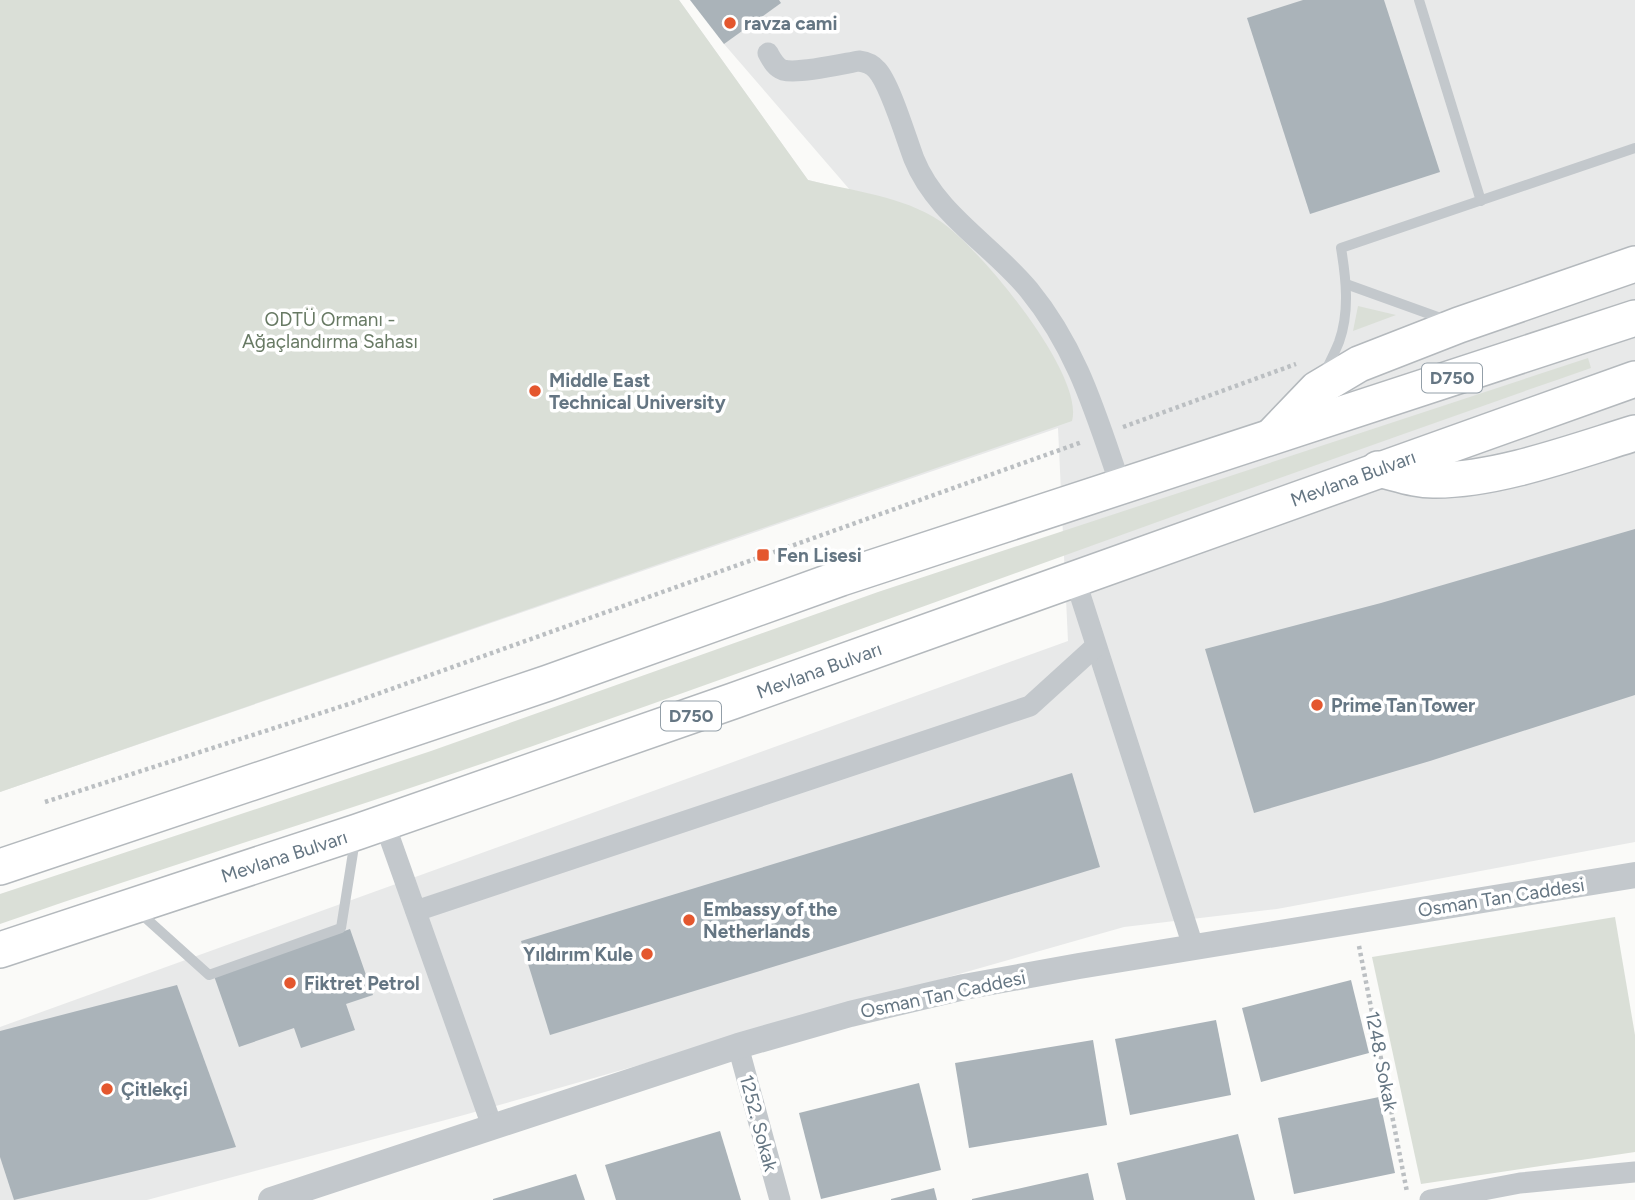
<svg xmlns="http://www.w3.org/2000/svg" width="1635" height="1200" font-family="Figtree,sans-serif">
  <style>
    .built { fill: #e8e9e9 }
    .green { fill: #dadfd7 }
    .building { fill: #aab3b9 }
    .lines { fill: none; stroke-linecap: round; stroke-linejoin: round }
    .trunk-casing { stroke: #b4b9bd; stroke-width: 38 }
    .path { stroke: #bbbfc2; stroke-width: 4.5; stroke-dasharray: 3.5 3.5; stroke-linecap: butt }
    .service { stroke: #c3c8cc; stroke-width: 10 }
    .minor { stroke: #c3c8cc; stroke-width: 21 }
    .tertiary { stroke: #c3c8cc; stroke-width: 26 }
    .trunk { stroke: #fff; stroke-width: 35 }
    .poi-dot { fill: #e4572e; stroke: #fff; stroke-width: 2.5 }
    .labels { text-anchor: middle; stroke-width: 7; stroke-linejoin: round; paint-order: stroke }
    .shield { fill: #fff; stroke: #939fa8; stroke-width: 2 }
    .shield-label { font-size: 18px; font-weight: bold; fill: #657683 }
    .poi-label { font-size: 19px; font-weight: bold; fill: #657683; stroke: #fff; text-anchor: start }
    .park-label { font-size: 19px; fill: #687a64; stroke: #fff }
    .street-label { font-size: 19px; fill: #657683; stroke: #fff }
  </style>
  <rect width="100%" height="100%" fill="#fafaf8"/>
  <!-- built -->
  <path class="built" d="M0 0H679L808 180 850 190 724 44 693 0H1635V842L1277 909 1124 927 464 1115 147 1200H0V1027L1068 641 1058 428 0 792Z"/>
  <!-- green -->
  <g class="green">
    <path d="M0 0H679L808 180C852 191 903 196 940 221 979 247 1085 374 1072 421L0 792Z"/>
    <path d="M1358 306 1396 315 1353 331Z"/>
    <path d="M1588 358 1591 368C1236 491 884 623 530 747 354 809 176 863 0 924V894L431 751 878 592Z"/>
    <path d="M1615 917 1635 1035V1152L1421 1184 1372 957Z"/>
  </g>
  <!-- building -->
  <g class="building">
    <path d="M690 0H779L781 3 724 44Z"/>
    <path d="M1303 0H1384L1440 172 1310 214 1247 18Z"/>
    <path d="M1635 529V695L1430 761 1254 813 1205 649 1381 603Z"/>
    <path d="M1072 773 1100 867 550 1035 521 941Z"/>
    <path d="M350 929 373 995 346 1004 355 1030 301 1048 294 1028 239 1047 214 976Z"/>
    <path d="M1351 980 1369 1053 1261 1082 1242 1008Z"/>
    <path d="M177 985 236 1147 14 1200 0 1157V1031Z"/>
    <path d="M1216 1020 1231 1095 1130 1115 1115 1039Z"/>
    <path d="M1093 1040 1107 1125 969 1148 955 1063Z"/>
    <path d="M919 1083 941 1170 821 1199 799 1113Z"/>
    <path d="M1379 1097 1395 1173 1294 1194 1278 1118Z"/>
    <path d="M720 1131 741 1200H616L605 1165Z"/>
    <path d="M1238 1134 1255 1200H1126L1117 1163Z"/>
    <path d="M1088 1173 1094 1200H972V1199Z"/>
    <path d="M576 1174 585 1200H493V1199Z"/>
    <path d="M934 1188 937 1200H891V1199Z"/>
  </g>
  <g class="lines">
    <defs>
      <g id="trunk">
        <path d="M1272 436 1317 389 1359 364 1459 325 1635 264"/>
        <path d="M1378 469C1396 473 1417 481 1436 480 1498 480 1576 451 1635 433"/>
        <path d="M0 867 548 683 841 578 1635 318"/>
        <path d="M0 950 357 832 733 701 1635 379"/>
      </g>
    </defs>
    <!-- trunk casing -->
    <use href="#trunk" class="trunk-casing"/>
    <!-- path -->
    <g class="path">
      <path d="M1123 427 1296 364"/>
      <path d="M45 802 352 703 1082 442"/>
      <path d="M1359 946 1407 1192"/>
    </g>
    <!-- service -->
    <g class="service">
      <path d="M1419 0 1481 201"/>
      <path d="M1346 284 1446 320"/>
      <path d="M1325 372C1330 362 1335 352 1339 342 1350 312 1346 278 1341 248L1635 148"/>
      <path d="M139 912 209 975 341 928 355 840"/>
    </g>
    <!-- minor -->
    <g class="minor">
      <path d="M768 53C772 60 775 67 783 70 799 74 842 64 859 61 867 62 872 64 877 70 890 84 906 138 914 159 936 214 992 245 1029 290 1078 350 1096 415 1121 487"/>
      <path d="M1075 579 1193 946"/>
      <path d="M384 822 492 1126"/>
      <path d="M416 911 1030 706 1096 646"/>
      <path d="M738 1046 780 1200"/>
      <path d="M1430 1200 1520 1183 1635 1172"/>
    </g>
    <!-- tertiary -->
    <path class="tertiary" d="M271 1200 738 1046 850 1014 964 987 1079 966 1635 875"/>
    <!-- trunk -->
    <use href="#trunk" class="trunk"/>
  </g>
  <!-- markers -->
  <g class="poi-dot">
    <circle cx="730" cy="23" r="7"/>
    <circle cx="535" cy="391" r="7"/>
    <rect x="756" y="548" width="14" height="14" rx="3.5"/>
    <circle cx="1317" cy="705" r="7"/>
    <circle cx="689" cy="920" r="7"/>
    <circle cx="647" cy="954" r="7"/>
    <circle cx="290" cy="983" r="7"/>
    <circle cx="107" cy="1089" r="7"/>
  </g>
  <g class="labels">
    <!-- shield labels -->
    <g class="shield">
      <rect x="1422" y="363.5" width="60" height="29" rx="5"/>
      <rect x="661" y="701.5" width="60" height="29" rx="5"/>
    </g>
    <g class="shield-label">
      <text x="1452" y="384">D750</text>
      <text x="691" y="722">D750</text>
    </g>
    <!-- poi labels -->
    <g class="poi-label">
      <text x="744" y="30">ravza cami</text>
      <text x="549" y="387">Middle East<tspan x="549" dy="22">Technical University</tspan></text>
      <text x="777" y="562">Fen Lisesi</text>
      <text x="1331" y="712">Prime Tan Tower</text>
      <text x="703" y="916">Embassy of the<tspan x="703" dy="22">Netherlands</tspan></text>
      <text x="633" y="961" text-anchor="end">Yıldırım Kule</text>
      <text x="304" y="990">Fiktret Petrol</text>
      <text x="121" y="1096">Çitlekçi</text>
    </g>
    <!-- park labels -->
    <g class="park-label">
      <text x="330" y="326">ODTÜ Ormanı -<tspan x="330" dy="22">Ağaçlandırma Sahası</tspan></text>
    </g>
    <!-- street labels -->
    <g class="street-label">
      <text transform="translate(1353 478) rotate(-20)" y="7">Mevlana Bulvarı</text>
      <text transform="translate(819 670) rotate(-20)" y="7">Mevlana Bulvarı</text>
      <text transform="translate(284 856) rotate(-18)" y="7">Mevlana Bulvarı</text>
      <text transform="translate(1501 897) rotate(-9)" y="7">Osman Tan Caddesi</text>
      <text transform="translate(943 994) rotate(-12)" y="7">Osman Tan Caddesi</text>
      <text transform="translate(1382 1061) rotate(79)" y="7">1248. Sokak</text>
      <text transform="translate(759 1123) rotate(75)" y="7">1252. Sokak</text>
    </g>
  </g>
</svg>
